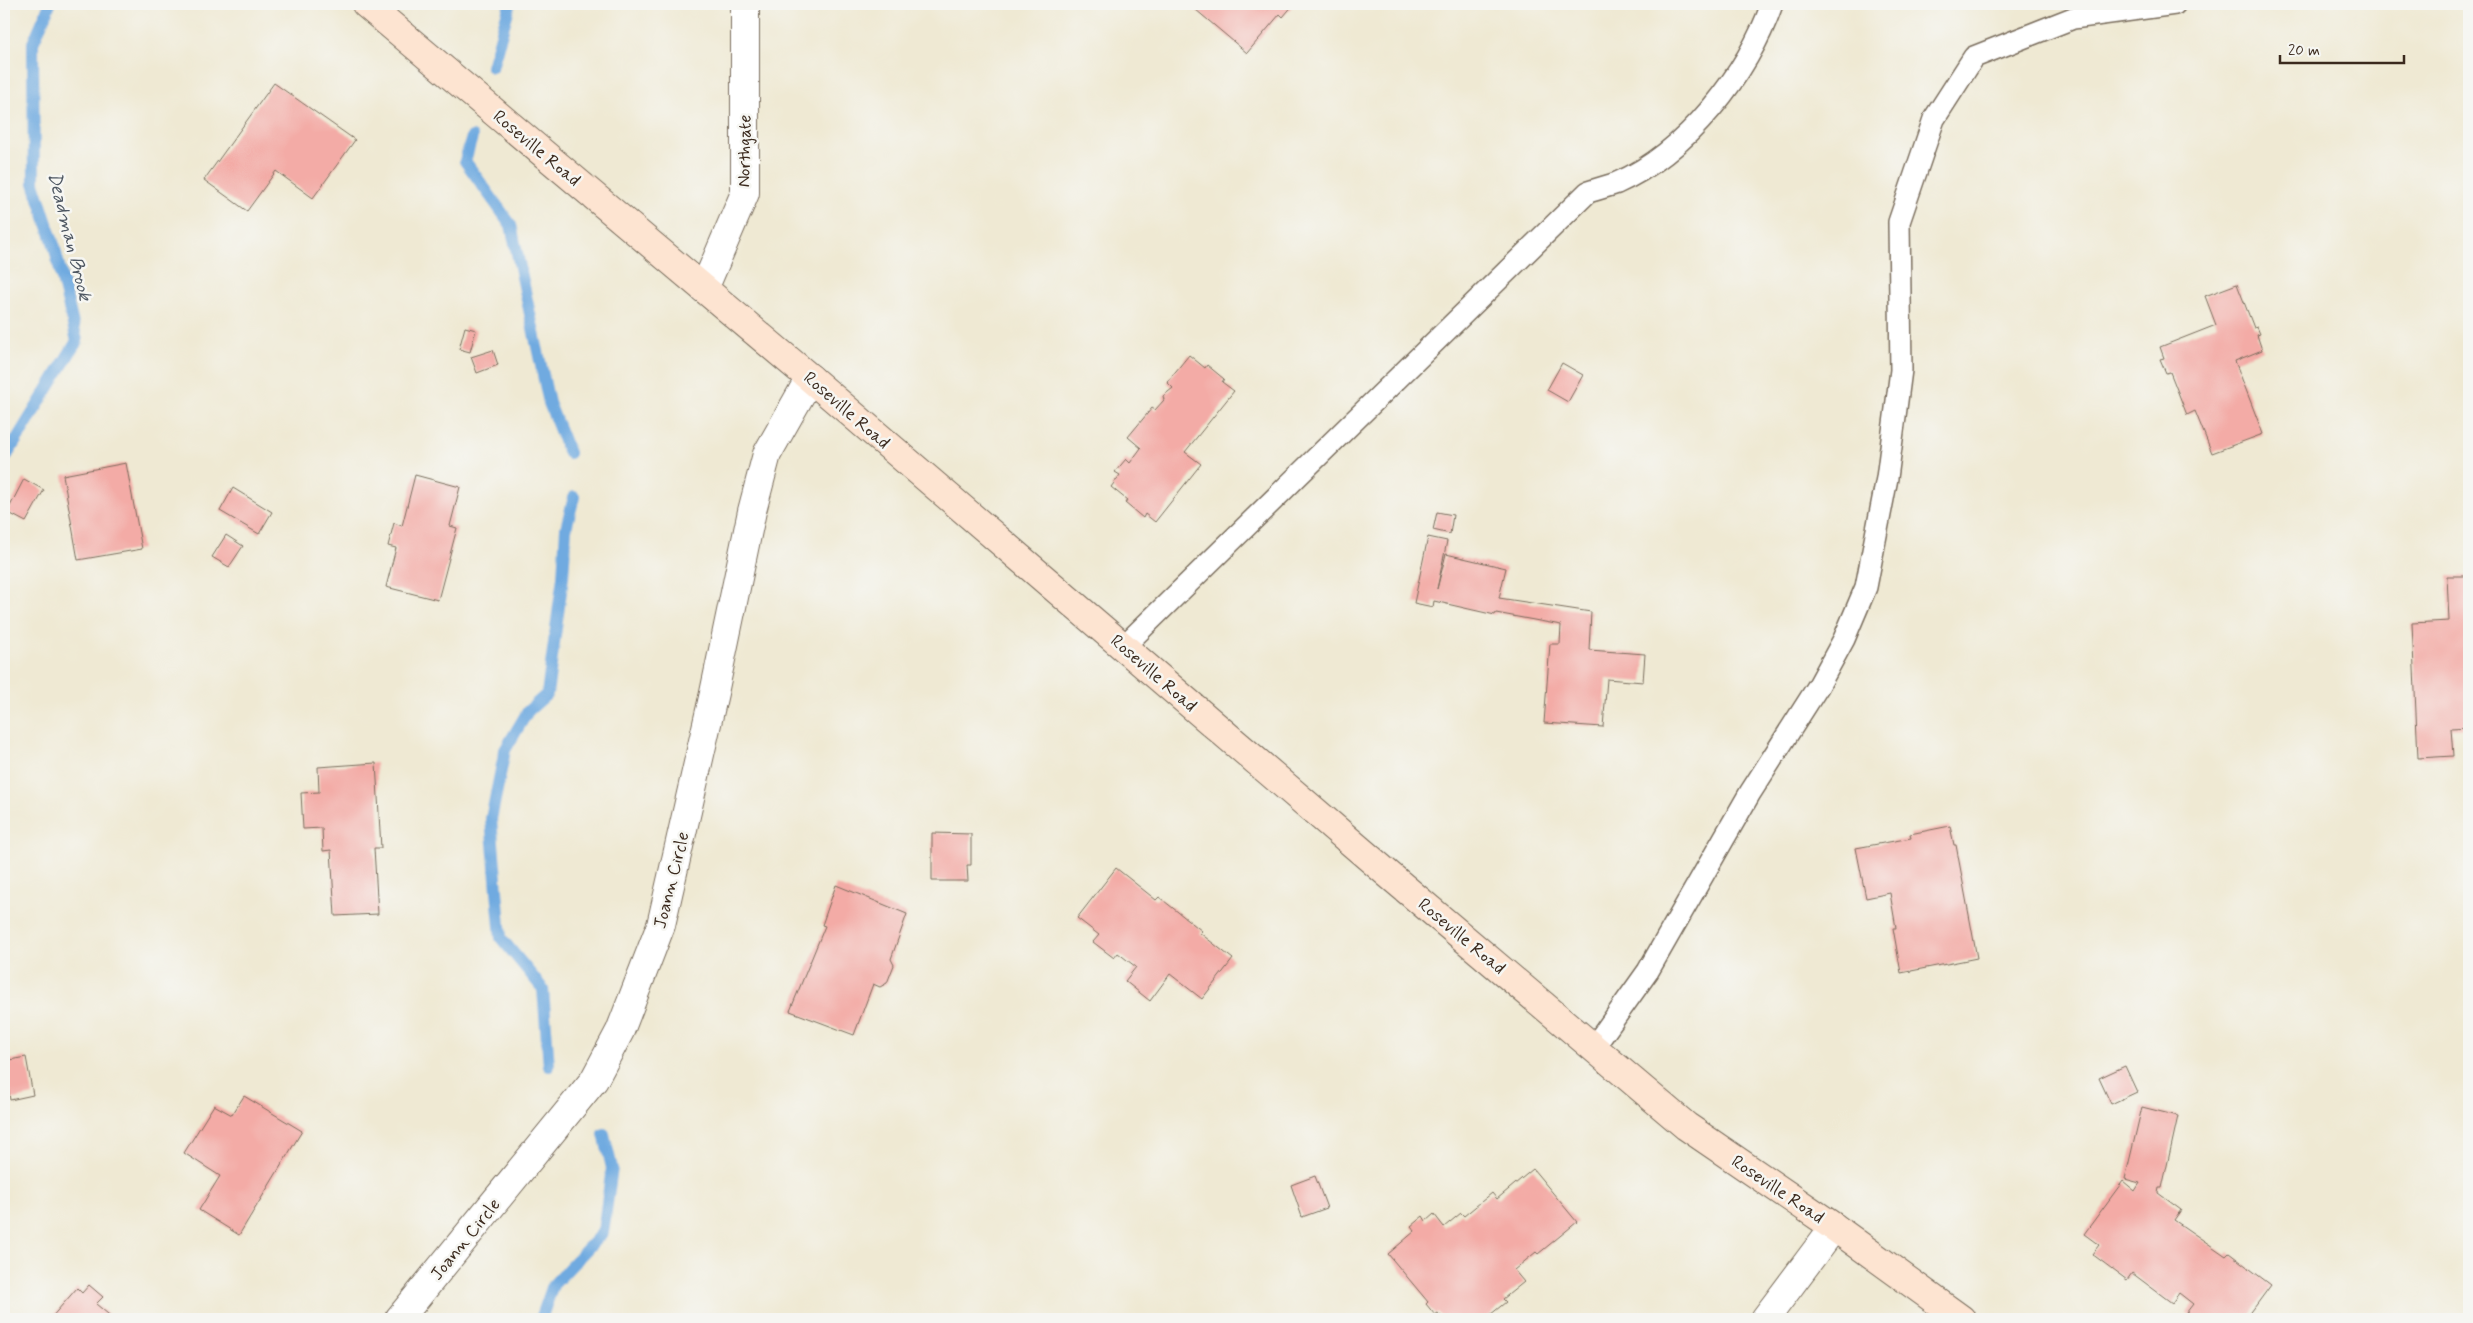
<svg xmlns="http://www.w3.org/2000/svg" width="2473" height="1323" font-family="Mynerve,sans-serif">
  <style>
    .lines { fill: none; stroke-linecap: round; stroke-linejoin: round }
    .stream { stroke: #70aae0; stroke-width: 12 }
    .building { fill: #f3aba6 }
    .lane-casing { stroke: #7a6d5d; stroke-width: 24 }
    .street-casing { stroke: #7a6d5d; stroke-width: 30 }
    .secondary-casing { stroke: #7a6d5d; stroke-width: 30 }
    .lane { stroke: #fff; stroke-width: 21 }
    .street { stroke: #fff; stroke-width: 28 }
    .secondary { stroke: #fde4d1; stroke-width: 28 }
    .labels { text-anchor: middle; stroke-width: 5; stroke-linejoin: round; paint-order: stroke }
    .street-label { font-size: 18px; fill: #3b2a1e; stroke: #f6f6f2 }
    .water-label { font-size: 19px; font-style: italic; fill: #4e5762; stroke: #f6f6f2 }
  </style>
  <rect width="100%" height="100%" fill="#f6f6f2"/>
  <filter id="ink" filterUnits="userSpaceOnUse"><feTurbulence type="fractalNoise" baseFrequency=".02" numOctaves="2"/><feDisplacementMap in="SourceGraphic" scale="10" xChannelSelector="R" yChannelSelector="G"/><feConvolveMatrix kernelMatrix="1 2 1 2 8 2 1 2 1" color-interpolation-filters="sRGB"/></filter>
  <filter id="wash" filterUnits="userSpaceOnUse"><feTurbulence type="fractalNoise" baseFrequency=".0096" numOctaves="4" result="noise"/><feDisplacementMap in="SourceGraphic" scale="20" xChannelSelector="R" yChannelSelector="G"/><feGaussianBlur stdDeviation="1.12" result="paint"/><feColorMatrix in="noise" values="0 0 0 0 0 0 0 0 0 0 0 0 0 0 0 0 0 1.4 0 .05"/><feComposite in="paint" operator="in"/></filter>
  <g filter="url(#wash)">
    <rect width="100%" height="100%" fill="#efe9d3"/>
    <g class="lines">
      <!-- stream -->
      <g class="stream">
        <path d="M492 67 510 4"/>
        <path d="M472 137 465 161 511 225 549 403 569 453"/>
        <path d="M4 460 77 341 54 245 34 183 33 43 50 4"/>
        <path d="M549 1066 543 989 501 938 491 819 505 750 528 711 547 694 563 577 566 528 574 497"/>
        <path d="M541 1319 553 1285 603 1232 612 1168 604 1134"/>
      </g>
    </g>
    <g id="blocks">
      <!-- building -->
      <g class="building">
        <path d="M1189 4H1294L1283 17 1280 14 1247 53Z"/>
        <path d="M274 83 355 140 313 198 276 171 247 211 204 180Z"/>
        <path d="M2237 284 2254 328 2257 327 2260 334 2257 335 2262 350 2235 361 2263 434 2212 453 2195 411 2187 415 2170 372 2166 373 2160 359 2164 358 2160 347 2216 325 2205 296Z"/>
        <path d="M465 327 476 330 470 352 459 349Z"/>
        <path d="M493 350 498 365 477 373 471 357Z"/>
        <path d="M1189 355 1205 368 1207 365 1224 379 1222 382 1234 391 1185 452 1201 464 1155 522 1145 514 1143 518 1125 503 1127 500 1111 487 1120 475 1115 472 1126 459 1130 463 1141 448 1128 437 1152 408 1155 410 1164 400 1163 396 1173 388 1167 382Z"/>
        <path d="M1562 363 1583 375 1568 402 1547 390Z"/>
        <path d="M126 463 142 549 78 560 63 475Z"/>
        <path d="M415 475 460 487 450 526 457 528 438 600 386 587 396 548 388 546 394 523 402 526Z"/>
        <path d="M24 479 44 490 26 522 7 512Z"/>
        <path d="M233 488 272 512 259 534 220 511Z"/>
        <path d="M1437 512 1453 515 1450 534 1433 530Z"/>
        <path d="M226 535 243 546 229 567 212 557Z"/>
        <path d="M1428 537 1447 541 1437 589 1446 554 1506 568 1499 598 1591 612 1589 650 1645 654 1643 682 1607 679 1603 727 1544 723 1550 644H1560L1561 625 1496 613 1495 615 1434 601 1433 607 1414 603Z"/>
        <path d="M2447 576H2469V727L2451 728 2453 756 2418 758 2412 623 2449 621Z"/>
        <path d="M376 763 381 848H374L378 914 335 916 331 850 323 851 322 828 303 829 301 793 319 792 318 767Z"/>
        <path d="M1950 826 1954 845H1956L1977 958 1901 973 1893 928H1896L1890 893 1866 898 1856 848 1911 838 1910 834Z"/>
        <path d="M932 833 971 834V865H967L968 881H932Z"/>
        <path d="M1116 868 1156 900 1159 897 1202 931 1200 933 1233 959 1202 999 1170 974 1150 1001 1125 981 1136 967 1118 953 1114 958 1093 942 1099 935 1077 918Z"/>
        <path d="M836 885 907 914 891 959 894 965 887 983 880 987 873 984 854 1035 790 1011 825 926 822 925Z"/>
        <path d="M26 1057 33 1095 10 1100 4 1061Z"/>
        <path d="M2125 1066 2137 1092 2111 1104 2099 1078Z"/>
        <path d="M244 1096 302 1131 239 1235 199 1210 220 1176 184 1153 214 1105 232 1115Z"/>
        <path d="M2142 1107 2178 1116 2162 1188H2159L2158 1193 2181 1210 2174 1220 2226 1256 2229 1253 2271 1285 2246 1319H2195L2186 1313 2193 1304 2179 1293 2172 1303 2132 1273 2127 1280 2092 1254 2099 1245 2084 1234 2123 1181 2135 1191 2140 1183 2125 1179Z"/>
        <path d="M1533 1169 1577 1222 1538 1254 1536 1252 1514 1270 1524 1282 1503 1299 1506 1302 1485 1319H1444L1438 1313 1435 1315 1426 1304 1428 1302 1388 1254 1415 1231 1411 1226 1423 1216 1426 1221 1434 1214 1444 1227 1461 1213 1464 1216 1492 1193 1497 1199Z"/>
        <path d="M1315 1176 1327 1208 1302 1217 1291 1185Z"/>
        <path d="M89 1285 103 1297 96 1304 114 1319H50L77 1288 82 1293Z"/>
      </g>
    </g>
  </g>
  <g filter="url(#ink)">
    <use href="#blocks" fill-opacity="0" stroke="#7a6d5d" stroke-width="1"/>
    <g class="lines">
      <defs>
        <g id="lane">
          <path d="M1123 647 1588 192C1598 189 1608 186 1617 183 1686 153 1748 73 1772 4"/>
          <path d="M1594 1047 1648 971 1750 793 1819 685 1844 639 1866 587 1887 478 1901 370 1899 222 1934 119 1974 57 2073 18 2175 4"/>
        </g>
        <g id="street">
          <path d="M704 289 745 193V4"/>
          <path d="M399 1319 594 1080 620 1031 661 925 714 693 752 511 767 454 810 378"/>
          <path d="M1765 1319 1834 1227"/>
        </g>
        <path id="secondary" d="M366 4 810 378 1388 874 1686 1126 1834 1227 1961 1319"/>
      </defs>
      <!-- lane casing -->
      <use href="#lane" class="lane-casing"/>
      <!-- street casing -->
      <use href="#street" class="street-casing"/>
      <!-- secondary casing -->
      <use href="#secondary" class="secondary-casing"/>
      <!-- lane -->
      <use href="#lane" class="lane"/>
      <!-- street -->
      <use href="#street" class="street"/>
      <!-- secondary -->
      <use href="#secondary" class="secondary"/>
    </g>
  </g>
  <g class="labels">
    <!-- street labels -->
    <g class="street-label">
      <text transform="translate(537 148) rotate(40)" y="6">Roseville Road</text>
      <text transform="translate(744 151) rotate(-89)" y="6">Northgate</text>
      <text transform="translate(847 410) rotate(41)" y="6">Roseville Road</text>
      <text transform="translate(1154 673) rotate(41)" y="6">Roseville Road</text>
      <text transform="translate(671 880) rotate(-76)" y="6">Joann Circle</text>
      <text transform="translate(1462 936) rotate(40)" y="6">Roseville Road</text>
      <text transform="translate(1778 1189) rotate(34)" y="6">Roseville Road</text>
      <text transform="translate(465 1239) rotate(-51)" y="6">Joann Circle</text>
    </g>
    <!-- water labels -->
    <g class="water-label">
      <text transform="translate(71 236) rotate(76)" y="7">Deadman Brook</text>
    </g>
  </g>
  <!-- margin -->
  <rect width="2473" height="1323" fill="none" stroke="#f6f6f2" stroke-width="20"/>
  <!-- scale -->
  <path d="M2280 55v8h124v-8" fill="none" stroke="#3b2a1e" stroke-width="2.5"/>
  <text x="2288" y="55" font-size="15" fill="#3b2a1e" stroke="#f6f6f2" stroke-width="4" paint-order="stroke">20 m</text>
</svg>
